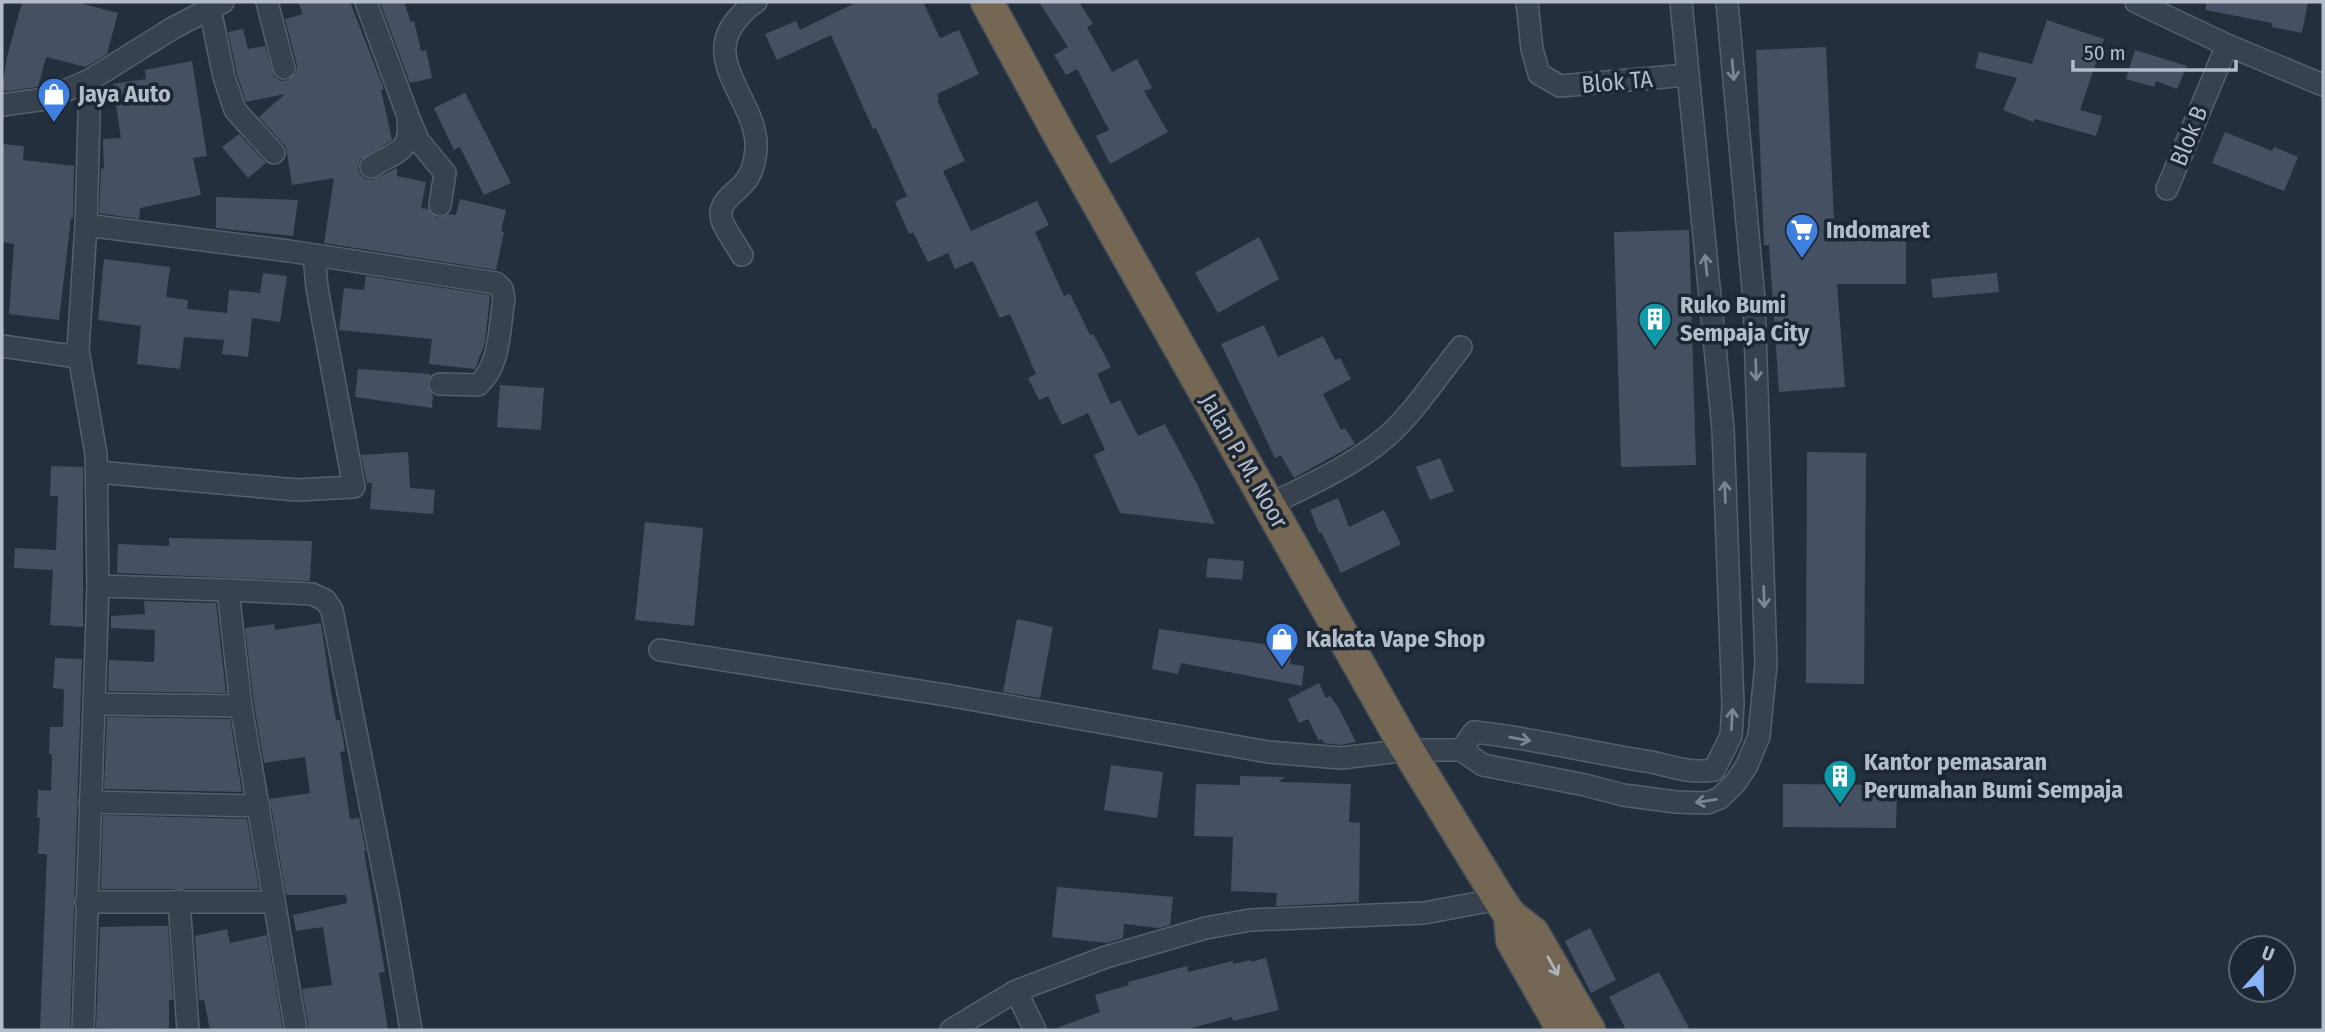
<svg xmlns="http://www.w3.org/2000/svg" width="2325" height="1032" font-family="'Fira Sans Condensed',sans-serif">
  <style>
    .building { fill: #455162 }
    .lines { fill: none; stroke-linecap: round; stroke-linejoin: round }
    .minor-casing { stroke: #565f6c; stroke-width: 24 }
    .highway-casing { stroke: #434c59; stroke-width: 35 }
    .minor { stroke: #38414e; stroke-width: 21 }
    .highway { stroke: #746855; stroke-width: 32 }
    .oneway { stroke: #7c8592 }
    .oneway2 { stroke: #aeb4bd }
    .labels { text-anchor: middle; stroke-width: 7; stroke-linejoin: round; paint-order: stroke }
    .street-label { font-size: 24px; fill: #b4bcc9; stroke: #1d2633 }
    .poi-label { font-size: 24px; font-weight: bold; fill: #b4bcc9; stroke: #1d2633; text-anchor: start }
  </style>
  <rect width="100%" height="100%" fill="#242f3e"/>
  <!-- building -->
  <g class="building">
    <path d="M22 2H76L118 13 107 54 86 67 46 57 38 87 8 91 2 90 7 57Z"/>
    <path d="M298 2H350L384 89 381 90 392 140 360 160 358 168 360 174 365 179 372 180 397 168V176L426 182 421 208 428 209 437 218 450 214 456 215 460 199 506 210 501 231 504 232 496 270 324 243 334 178 292 185 286 147 259 117 285 94 246 102 237 74 228 32 243 29 248 49 265 46 274 77 281 81 288 80 296 72 297 65 285 19 303 14Z"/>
    <path d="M380 2H404L411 22 414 21 421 51 426 50 432 78 410 83Z"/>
    <path d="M857 2H923L940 38 959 30 979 74 937 94 939 99 937 100 965 161 943 171 971 231 1037 201 1049 225 1035 232 1064 296 1070 294 1090 335 1093 334 1111 367 1097 374 1111 404 1120 400 1138 436 1165 424 1197 484 1215 524 1120 513 1094 455 1105 450 1088 413 1062 425 1048 396 1039 400 1028 378 1036 374 1010 314 1000 318 973 261 955 269 948 253 928 262 913 232 909 234 895 202 907 196 876 128 873 129 831 35 777 60 765 34 796 21 800 30Z"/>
    <path d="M1039 2H1079L1093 24 1087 27 1112 72 1137 59 1152 88 1144 91 1168 132 1110 164 1096 136 1109 130 1077 69 1066 75 1054 55 1068 47Z"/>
    <path d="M2206 2H2308L2302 33 2272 27V23L2206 10Z"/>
    <path d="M2047 20 2104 39 2080 110 2102 116 2096 136 2035 119 2033 122 2003 110 2017 78 1975 68 1979 52 2032 64Z"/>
    <path d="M1826 47 1835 241H1906V284H1837L1845 387 1779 392 1769 245H1764L1756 50Z"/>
    <path d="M2135 50 2187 66 2177 89 2156 81 2154 87 2126 79Z"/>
    <path d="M192 61 207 156 193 158 201 195 140 208 139 219 99 213 101 168 104 169 103 139 121 138 113 84 146 79 145 70Z"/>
    <path d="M465 93 511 183 484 195 460 147 454 150 434 108Z"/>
    <path d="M2225 132 2272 151 2274 147 2298 157 2284 191 2212 163Z"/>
    <path d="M239 134 266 163 248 178 222 147Z"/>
    <path d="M2 144 24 146 23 160 74 166 73 218H71L59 320 9 314 14 244 2 242Z"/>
    <path d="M216 197 298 200 293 236 216 228Z"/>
    <path d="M1689 230 1696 465 1621 467 1614 232Z"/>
    <path d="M1259 237 1279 279 1218 313 1195 273Z"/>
    <path d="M104 259 170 267 166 297 188 300 187 309 227 313 229 290 260 293 263 273 287 276 280 322 252 318 248 357 222 354 224 340 184 337 180 369 137 364 141 326 98 320Z"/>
    <path d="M1997 273 1999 292 1933 298 1931 279Z"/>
    <path d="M366 276 490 295 485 343 475 369 429 364 432 339 339 330 344 288 364 290Z"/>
    <path d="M1264 325 1278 357 1323 336 1335 360 1340 358 1351 379 1323 394 1341 430 1345 428 1355 444 1294 478 1281 455 1275 458 1221 344Z"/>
    <path d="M358 369 431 374 427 384 433 395 432 408 355 397Z"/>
    <path d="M500 385 544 388 541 430 497 427Z"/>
    <path d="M408 452 410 488 435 490 433 514 370 509 372 483H367L361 455Z"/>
    <path d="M1807 452 1866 453 1864 684 1806 683Z"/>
    <path d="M1440 458 1454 491 1430 500 1416 467Z"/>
    <path d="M51 466 83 467V627L50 625 53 570 14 568 15 548 56 550 58 496H50Z"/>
    <path d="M1338 498 1349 527 1384 510 1401 544 1341 573 1321 532 1319 533 1310 510Z"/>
    <path d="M645 522 703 528 694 626 635 620Z"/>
    <path d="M169 538 312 541 310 581 117 573 118 544 169 546Z"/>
    <path d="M1208 558 1244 561 1242 580 1206 577Z"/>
    <path d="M144 601 216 603 226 693 108 691 109 660 154 662 155 630 111 628V616L145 614Z"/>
    <path d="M1017 619 1053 627 1040 698 1003 692Z"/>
    <path d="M321 623 331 692 336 720H340L345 751 340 752 350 819 359 818 366 851H364L385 972 379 973 388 1030H309L302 989 332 985 323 927 296 931 293 915 347 903 346 895H286L270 799 310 793 305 757 264 763 254 704 245 628 274 624 275 630Z"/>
    <path d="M1159 629 1292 648 1290 664 1304 666 1302 686 1181 663 1178 674 1152 669Z"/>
    <path d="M55 658 82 659 70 1030H40L47 854H38L40 818 37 817 38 790 51 791 52 754H49L50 727H63L64 689 53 688Z"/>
    <path d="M1319 683 1326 698 1330 696 1338 707 1356 742 1341 745 1324 743 1322 739 1319 741 1308 719 1299 723 1288 699Z"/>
    <path d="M107 717 230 719 242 792 104 789Z"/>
    <path d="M1111 765 1163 772 1157 818 1104 810Z"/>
    <path d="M1240 776 1286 777 1279 781 1281 782 1351 784 1349 822 1360 823 1359 902 1276 906 1277 893 1231 891 1233 837 1194 836 1196 784 1240 785Z"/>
    <path d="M1783 784 1897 785 1896 828 1783 827Z"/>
    <path d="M103 815 247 819 259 889H101Z"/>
    <path d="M1057 887 1173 897 1170 925 1159 928 1124 924 1123 938 1107 943 1052 937Z"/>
    <path d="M151 926H168L173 1000H169V1028L147 1030 96 1028 100 927Z"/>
    <path d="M1590 928 1616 980 1591 993 1565 941Z"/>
    <path d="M227 929 230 943 267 935 283 1030H210L204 1000H199L195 936Z"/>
    <path d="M1266 958 1279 1010 1233 1021 1232 1017 1185 1030H1057V1028L1100 1012 1095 995 1129 985 1128 982 1187 966 1188 972 1233 961V964L1251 960V962Z"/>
    <path d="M1659 972 1690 1030H1626L1609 997Z"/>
  </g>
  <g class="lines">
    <defs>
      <g id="minor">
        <path d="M267 2 284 68"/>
        <path d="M366 2 408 116C411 153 400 149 371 167"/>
        <path d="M1527 2 1532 49 1539 74 1560 86 1687 75"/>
        <path d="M2136 2 2227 45 2323 85"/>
        <path d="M210 9 224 77 235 110 274 153"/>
        <path d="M90 80 86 225 78 350 96 454 98 586 228 590 241 706 296 1030"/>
        <path d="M2 105 46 99 90 80 173 28 223 2"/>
        <path d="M410 121 418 140 445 173 440 205"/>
        <path d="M2167 189 2227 45"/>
        <path d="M86 225 289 251 496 283 502 289 504 299C499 328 501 365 478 385L440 384"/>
        <path d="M742 255C736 245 728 234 723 223 715 204 732 196 743 184 752 175 755 162 756 149 759 101 697 60 740 16 745 10 750 5 756 2"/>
        <path d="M2 346 78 357"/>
        <path d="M97 472 297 490 354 487 317 288 314 255"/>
        <path d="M1269 505C1307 486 1346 469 1379 443 1410 419 1436 378 1461 347"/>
        <path d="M228 590 312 594 325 600 332 610 389 900 411 1030"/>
        <path d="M660 650 952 696 1268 752 1341 758 1409 750H1461L1483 765 1585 785 1623 795 1676 802 1707 803 1720 798 1736 782 1747 765 1759 736 1766 664 1754 300 1727 2"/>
        <path d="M94 704 241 706"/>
        <path d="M1461 750 1474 732C1532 738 1588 752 1645 761 1672 765 1685 774 1714 770L1731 736 1733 705 1723 429 1681 2"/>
        <path d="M90 802 259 806"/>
        <path d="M179 901 188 1030"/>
        <path d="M86 902H274"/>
        <path d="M1016 991 1035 1030"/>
        <path d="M83 1030 98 586"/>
        <path d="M951 1030 1016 991 1106 957 1206 928 1250 920 1424 913 1499 899"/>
      </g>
      <g id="highway">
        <path d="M987 2 1060 136 1401 739 1499 899 1510 915 1533 933 1589 1030"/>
        <path d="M1510 915 1512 940 1563 1030"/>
      </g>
    </defs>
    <!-- minor casing -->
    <use href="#minor" class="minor-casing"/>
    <!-- highway casing -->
    <use href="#highway" class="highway-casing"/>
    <!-- minor -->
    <use href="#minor" class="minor"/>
    <!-- highway -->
    <use href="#highway" class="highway"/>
  </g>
  <!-- one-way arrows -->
  <defs><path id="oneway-shaft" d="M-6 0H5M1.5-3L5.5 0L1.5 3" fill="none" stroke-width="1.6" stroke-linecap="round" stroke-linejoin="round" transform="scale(1.75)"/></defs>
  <g class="oneway">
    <use href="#oneway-shaft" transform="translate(1733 70) rotate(85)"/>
    <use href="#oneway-shaft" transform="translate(1706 265) rotate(-96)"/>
    <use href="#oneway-shaft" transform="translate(1756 370) rotate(88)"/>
    <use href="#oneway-shaft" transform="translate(1725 492) rotate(-92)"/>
    <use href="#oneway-shaft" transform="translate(1764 597) rotate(88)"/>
    <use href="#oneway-shaft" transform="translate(1732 719) rotate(-87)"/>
    <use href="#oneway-shaft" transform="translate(1520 739) rotate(10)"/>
    <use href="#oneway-shaft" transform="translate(1706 801) rotate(171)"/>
  </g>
  <use class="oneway2" href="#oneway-shaft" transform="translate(1553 966) rotate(61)"/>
  <!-- icons -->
  <defs>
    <symbol id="shop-pin" viewBox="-11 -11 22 30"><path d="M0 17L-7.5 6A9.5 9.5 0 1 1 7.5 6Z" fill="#3f7fe0" stroke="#1d2633"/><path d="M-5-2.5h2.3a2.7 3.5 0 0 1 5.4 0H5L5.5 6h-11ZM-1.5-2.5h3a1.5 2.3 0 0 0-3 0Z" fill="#fff"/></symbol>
    <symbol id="supermarket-pin" viewBox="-11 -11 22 30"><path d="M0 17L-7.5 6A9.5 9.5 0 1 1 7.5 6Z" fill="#3f7fe0" stroke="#1d2633"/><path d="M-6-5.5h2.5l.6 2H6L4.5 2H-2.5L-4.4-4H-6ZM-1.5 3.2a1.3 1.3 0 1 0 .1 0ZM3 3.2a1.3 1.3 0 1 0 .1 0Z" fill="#fff"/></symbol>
    <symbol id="building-pin" viewBox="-11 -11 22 30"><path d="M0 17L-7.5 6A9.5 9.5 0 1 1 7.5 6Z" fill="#0f9aa8" stroke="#1d2633"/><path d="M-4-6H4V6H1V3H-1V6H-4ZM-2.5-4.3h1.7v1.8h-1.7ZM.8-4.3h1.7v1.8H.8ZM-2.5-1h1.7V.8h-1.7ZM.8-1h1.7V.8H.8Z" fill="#fff"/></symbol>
  </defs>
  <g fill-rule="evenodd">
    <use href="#shop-pin" x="35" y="75" width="38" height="52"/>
    <use href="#supermarket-pin" x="1783" y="211" width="38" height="52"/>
    <use href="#building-pin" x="1636" y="300" width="38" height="52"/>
    <use href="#shop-pin" x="1263" y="620" width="38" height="52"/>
    <use href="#building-pin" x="1821" y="757" width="38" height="52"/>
  </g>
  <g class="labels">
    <!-- street labels -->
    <g class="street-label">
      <text transform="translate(1617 82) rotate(-5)" y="8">Blok TA</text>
      <text transform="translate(2189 136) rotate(-68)" y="8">Blok B</text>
      <text transform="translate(1244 461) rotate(60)" y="8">Jalan P. M. Noor</text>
    </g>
    <!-- poi labels -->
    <g class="poi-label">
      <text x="78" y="102">Jaya Auto</text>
      <text x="1826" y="238">Indomaret</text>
      <text x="1680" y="313">Ruko Bumi<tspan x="1680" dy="28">Sempaja City</tspan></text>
      <text x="1306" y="647">Kakata Vape Shop</text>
      <text x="1864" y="770">Kantor pemasaran<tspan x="1864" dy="28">Perumahan Bumi Sempaja</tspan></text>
    </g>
  </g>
  <!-- border -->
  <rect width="2325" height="1032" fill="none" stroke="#b4bcc9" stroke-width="7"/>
  <!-- north arrow -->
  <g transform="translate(2262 969) rotate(21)"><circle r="33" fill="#1d2633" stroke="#59626f" stroke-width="2"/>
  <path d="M0-5L12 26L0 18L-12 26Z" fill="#8ab4f8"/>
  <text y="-10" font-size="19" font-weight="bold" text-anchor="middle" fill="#b4bcc9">U</text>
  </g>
  <!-- scale -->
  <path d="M2073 60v10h163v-10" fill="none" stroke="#b4bcc9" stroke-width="3.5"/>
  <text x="2084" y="60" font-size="21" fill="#b4bcc9" stroke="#1d2633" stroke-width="5" paint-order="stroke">50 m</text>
</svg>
